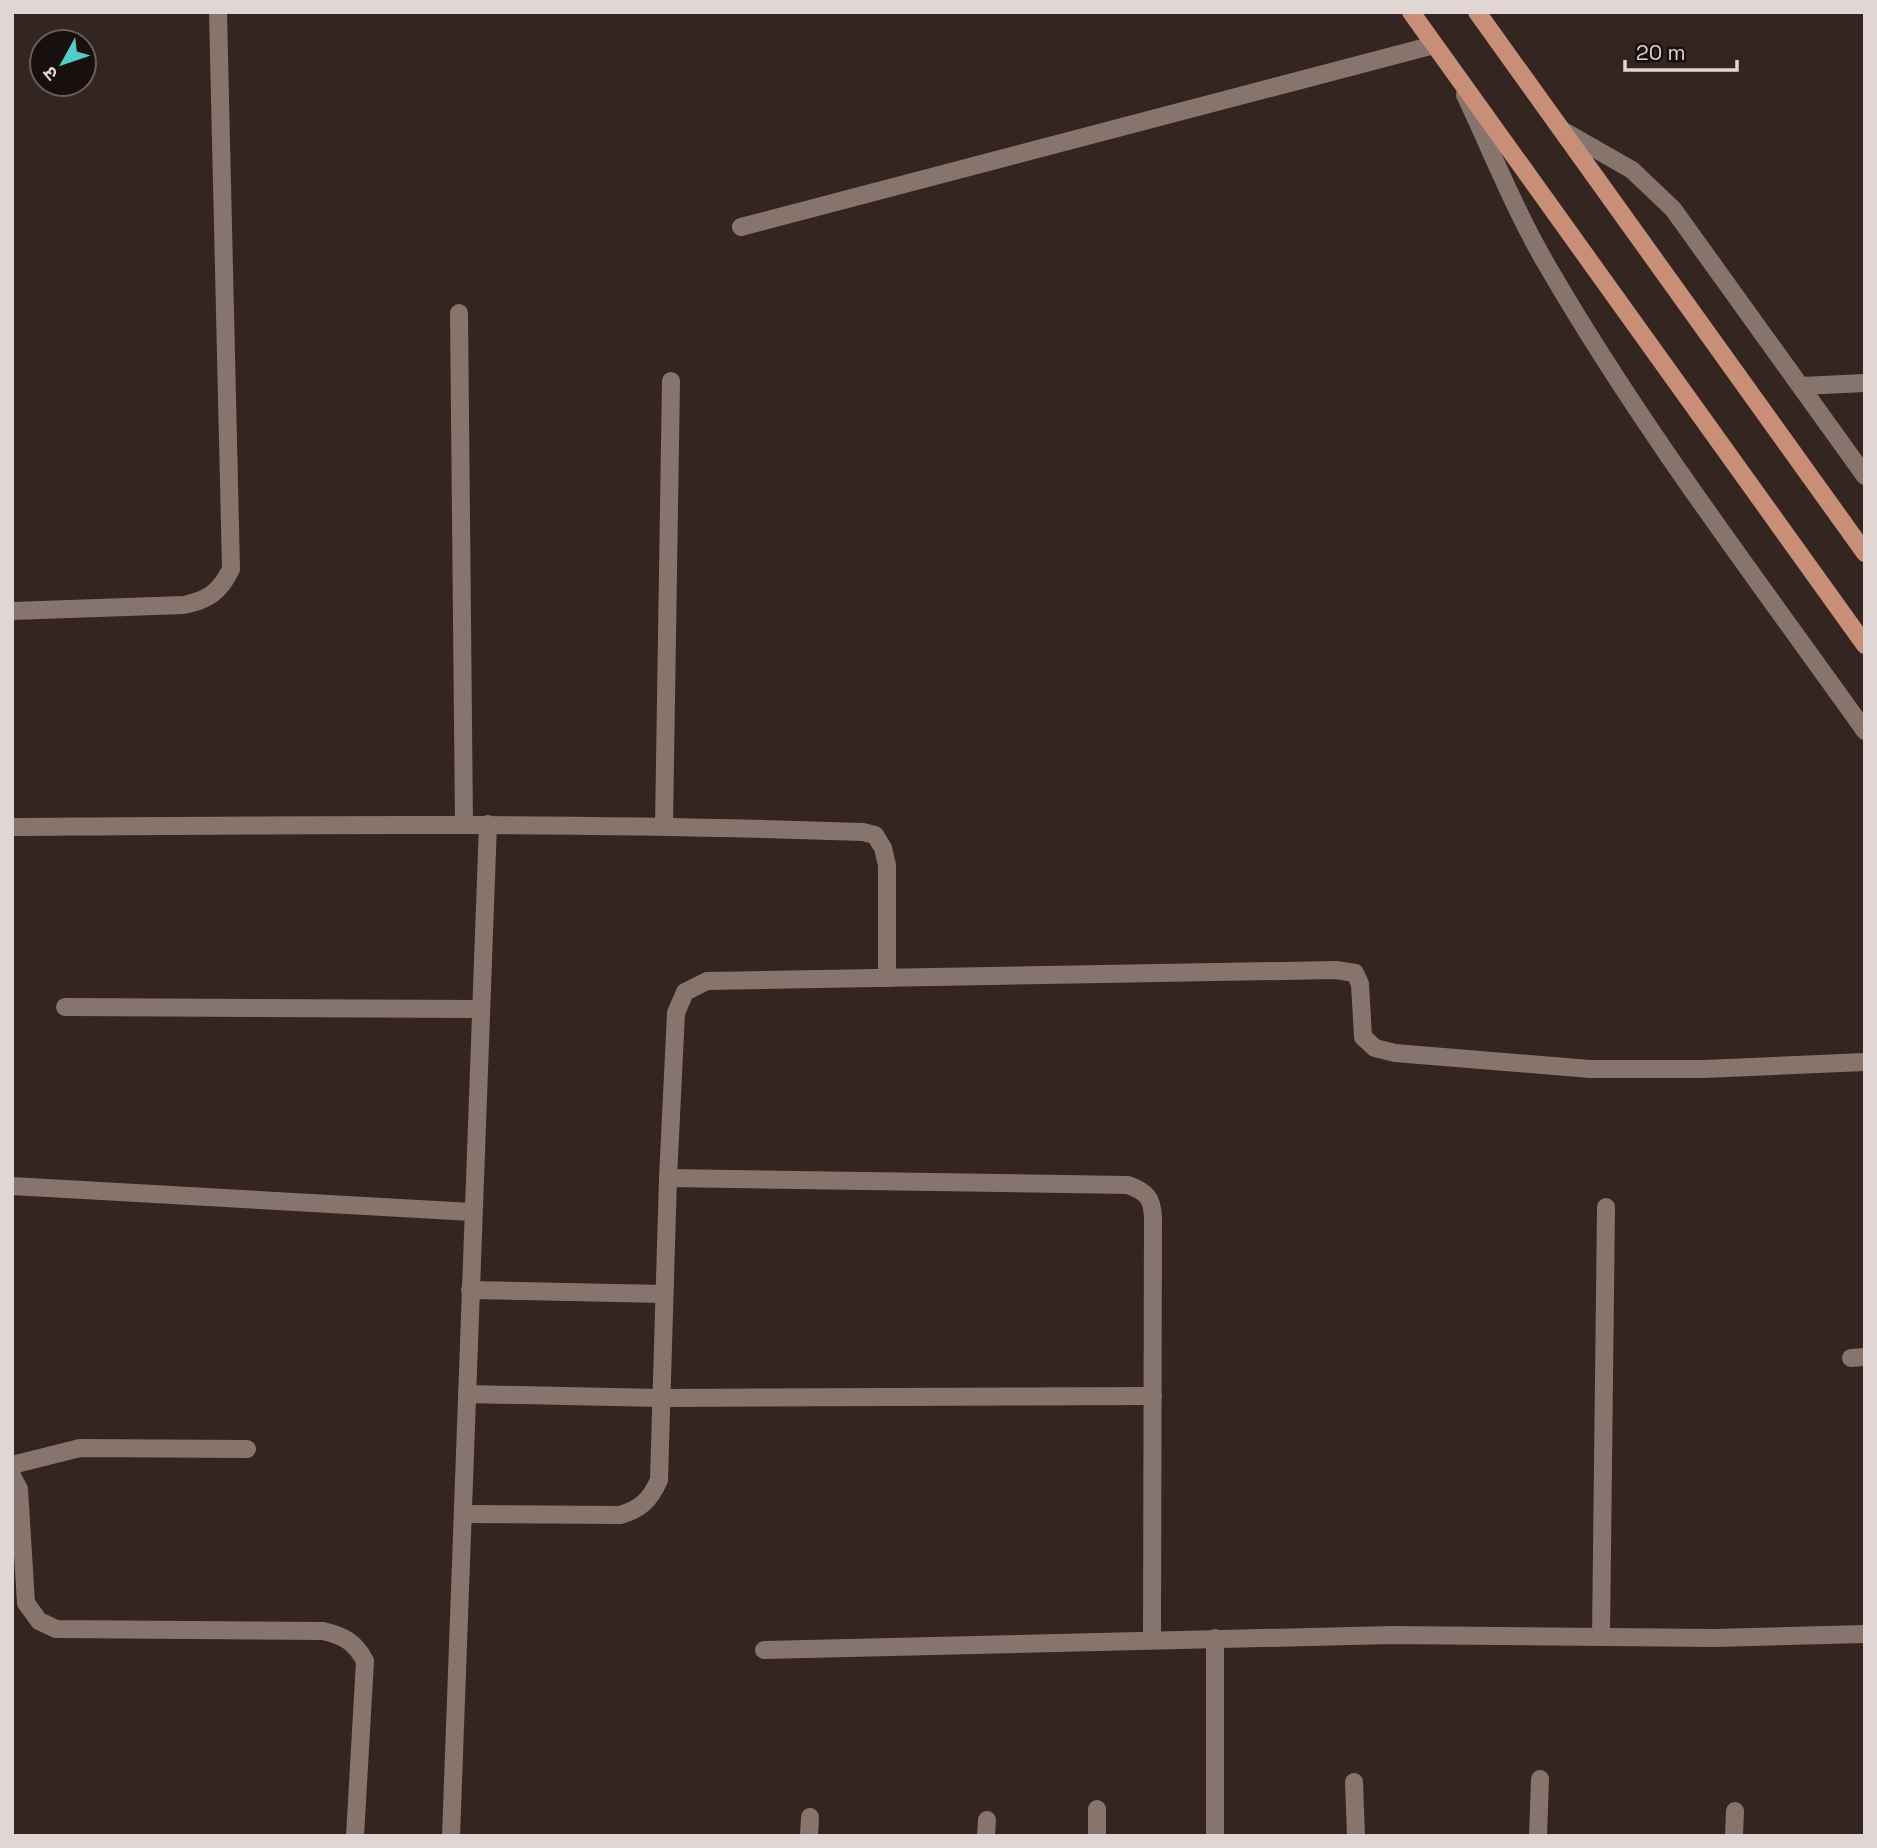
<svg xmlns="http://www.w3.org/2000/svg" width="1877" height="1848" font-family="'Space Grotesk','Noto Sans Devanagari',sans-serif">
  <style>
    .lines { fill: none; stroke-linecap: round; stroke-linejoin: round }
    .minor { stroke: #86746d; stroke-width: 18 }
    .major { stroke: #c98e78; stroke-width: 18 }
  </style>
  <rect width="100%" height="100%" fill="#342520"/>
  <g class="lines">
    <!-- minor -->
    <g class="minor">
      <path d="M1465 95C1492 152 1516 213 1548 267 1642 429 1756 578 1865 731"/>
      <path d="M1562 130 1632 170 1673 209 1865 476"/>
      <path d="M741 227 1434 45"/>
      <path d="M459 313 464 824"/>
      <path d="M1801 386 1865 383"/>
      <path d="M12 611 184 605C208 600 220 592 231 569L218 12"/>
      <path d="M664 825 671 381"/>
      <path d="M12 827C296 825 579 822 863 832L875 835 883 848 887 865V978"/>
      <path d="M65 1007 480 1009"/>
      <path d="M668 1178 1128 1185C1147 1192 1152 1198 1153 1217L1152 1639"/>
      <path d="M12 1186 472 1212"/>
      <path d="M470 1290 664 1294"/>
      <path d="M1851 1358 1865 1357"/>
      <path d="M467 1394 660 1398 1153 1396"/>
      <path d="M12 1465 80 1448 247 1449"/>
      <path d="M12 1476 19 1489 26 1603 39 1621 56 1629 323 1631C344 1636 355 1642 365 1661L355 1836"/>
      <path d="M463 1514 620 1515C641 1509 650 1500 659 1480L668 1178 676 1013 685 992 707 981 1336 970 1355 973 1360 984 1363 1037 1375 1048 1395 1053 1590 1069H1703L1865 1062"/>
      <path d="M1601 1637 1606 1207"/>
      <path d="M1215 1638V1836"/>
      <path d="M764 1650 1392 1635 1715 1638 1865 1634"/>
      <path d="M1354 1782 1356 1836"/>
      <path d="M451 1836 488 824"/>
      <path d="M809 1836 810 1817"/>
      <path d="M986 1836 987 1820"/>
      <path d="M1097 1836V1809"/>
      <path d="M1538 1836 1540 1779"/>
      <path d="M1734 1836 1735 1811"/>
    </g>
    <!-- major -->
    <g class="major">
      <path d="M1411 12 1865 645"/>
      <path d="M1477 12 1865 553"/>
    </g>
  </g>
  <!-- border -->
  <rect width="1877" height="1848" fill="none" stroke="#e1d6d3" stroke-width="28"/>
  <!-- north arrow -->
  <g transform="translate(63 63) rotate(230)"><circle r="33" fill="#17100e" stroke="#685f5d" stroke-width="2"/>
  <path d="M0-5L12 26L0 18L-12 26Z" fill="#54cdc8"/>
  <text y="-10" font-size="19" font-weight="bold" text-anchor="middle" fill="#e1d6d3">उ</text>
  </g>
  <!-- scale -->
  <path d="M1625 60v10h112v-10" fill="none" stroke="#e1d6d3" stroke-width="3.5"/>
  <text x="1636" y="60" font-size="21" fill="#e1d6d3" stroke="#17100e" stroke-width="5" paint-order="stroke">20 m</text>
</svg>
